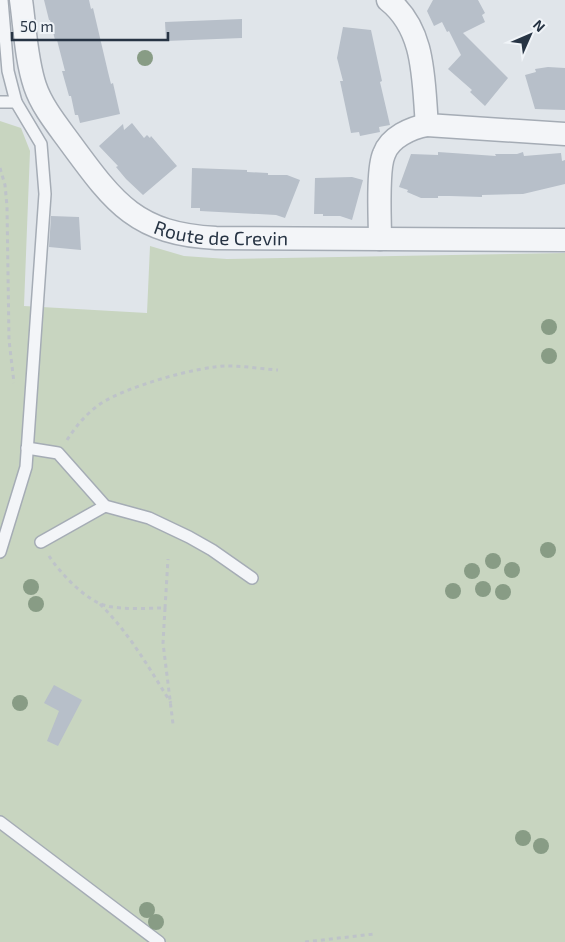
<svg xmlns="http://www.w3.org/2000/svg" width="565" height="942" font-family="'Exo 2',sans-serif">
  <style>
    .green { fill: #c8d5c0 }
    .building { fill: #b7bfc9 }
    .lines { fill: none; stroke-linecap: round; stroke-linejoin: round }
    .lane-casing { stroke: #a5acb5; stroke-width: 14 }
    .street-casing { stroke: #a5acb5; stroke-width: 25 }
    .path { stroke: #bec3c9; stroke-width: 3; stroke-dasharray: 4 4; stroke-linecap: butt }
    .lane { stroke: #f3f5f8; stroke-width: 11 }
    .street { stroke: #f3f5f8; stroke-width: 22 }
    .tree { fill: #889c85 }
    .labels { text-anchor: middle; stroke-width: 4; stroke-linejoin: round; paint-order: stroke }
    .street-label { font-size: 19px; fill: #273444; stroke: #f0f4f8 }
  </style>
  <rect width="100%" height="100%" fill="#e0e5ea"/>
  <!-- green -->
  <path class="green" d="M0 121 21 128 30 151 24 306 147 313 150 246 184 256 227 259 565 253V942H0Z"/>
  <!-- building -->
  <g class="building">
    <path d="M44 0H89L91 9 93 8 108 72 111 84 113 83 120 114 80 123 78 115H75L71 96H69L62 71H65L57 40H55L50 20H49Z"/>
    <path d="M433 0H478L485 13 482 15 485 22 463 33 508 78 485 106 470 92 472 90 448 69 461 55 449 31 447 32 442 22 434 26 427 11Z"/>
    <path d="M242 19V38L166 41 165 22Z"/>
    <path d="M343 27 371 30 382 81 380 82 390 125 379 127 380 132 360 136 359 132 351 133 340 81H343L337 58Z"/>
    <path d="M548 67 565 68V110L535 109 525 75 536 72 535 69Z"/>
    <path d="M132 123 144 138 147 135 150 138 151 136 177 166 143 195 126 179 116 167 118 166 99 146 123 124 124 130Z"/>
    <path d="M438 152 496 156 495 154H517L523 152 524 156 561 153 562 161 565 160V184L523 194 482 195V197L450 196H438V198H421L407 192 408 190 399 187 411 154 438 155Z"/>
    <path d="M192 168 247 170V172L268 173V175H287L300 180 285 218 276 215 200 211V208H191Z"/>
    <path d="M352 177 363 180 352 220 340 216H323V214H314L315 178Z"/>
    <path d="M51 216 79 217 81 250 49 247Z"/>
    <path d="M54 685 82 700 58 746 47 741 59 711 44 703Z"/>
  </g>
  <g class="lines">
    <defs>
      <g id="lane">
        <path d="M0 102H16"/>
        <path d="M27 448 58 453 105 506 149 518 189 537 212 550 252 578"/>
        <path d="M41 542 105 506"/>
        <path d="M0 552 26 467 45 194 41 144 16 102 8 71 2 0"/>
        <path d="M0 822 159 942"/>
      </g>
      <g id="street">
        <path id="s1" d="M21 0C25 28 26 59 35 86 42 107 58 126 71 144 115 204 137 234 216 238L565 240"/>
        <path d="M388 0C426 30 423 81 427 125L565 134"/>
        <path d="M380 239C380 220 377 170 384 154 390 137 411 128 427 125"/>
      </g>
    </defs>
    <!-- lane casing -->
    <use href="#lane" class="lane-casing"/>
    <!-- street casing -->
    <use href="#street" class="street-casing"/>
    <!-- path -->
    <g class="path">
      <path d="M0 168 5 185 7 206 9 340 14 383"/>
      <path d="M67 440C76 426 86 414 100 404 125 387 198 366 228 366 245 366 262 369 278 370"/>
      <path d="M49 556C60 573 86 601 107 606 125 610 146 608 165 608L168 559"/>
      <path d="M100 604C130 634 149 668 171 703"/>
      <path d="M165 608 163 643 173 724"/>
      <path d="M305 942 374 934"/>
    </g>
    <!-- lane -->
    <use href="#lane" class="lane"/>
    <!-- street -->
    <use href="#street" class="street"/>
  </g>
  <!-- trees -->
  <g class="tree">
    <circle cx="145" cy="58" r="8"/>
    <circle cx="549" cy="327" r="8"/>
    <circle cx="549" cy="356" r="8"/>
    <circle cx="548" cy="550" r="8"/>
    <circle cx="493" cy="561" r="8"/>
    <circle cx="512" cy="570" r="8"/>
    <circle cx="472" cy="571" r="8"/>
    <circle cx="31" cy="587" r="8"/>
    <circle cx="483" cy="589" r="8"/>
    <circle cx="453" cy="591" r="8"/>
    <circle cx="503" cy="592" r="8"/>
    <circle cx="36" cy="604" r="8"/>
    <circle cx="20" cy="703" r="8"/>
    <circle cx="523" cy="838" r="8"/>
    <circle cx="541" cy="846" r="8"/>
    <circle cx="147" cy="910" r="8"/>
    <circle cx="156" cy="922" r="8"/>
  </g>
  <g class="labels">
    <!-- street labels -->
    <g class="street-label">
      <text dy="7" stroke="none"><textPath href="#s1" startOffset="342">Route de Crevin</textPath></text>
    </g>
  </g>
  <!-- north arrow -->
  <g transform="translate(530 35) rotate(45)" stroke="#f0f4f8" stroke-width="4" paint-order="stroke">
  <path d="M0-4L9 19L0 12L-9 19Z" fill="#273444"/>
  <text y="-8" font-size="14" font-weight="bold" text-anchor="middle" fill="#273444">N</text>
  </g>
  <!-- scale -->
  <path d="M12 32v8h156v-8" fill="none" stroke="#273444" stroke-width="2.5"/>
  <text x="20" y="32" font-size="15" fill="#273444" stroke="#f0f4f8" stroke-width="4" paint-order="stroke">50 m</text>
</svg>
